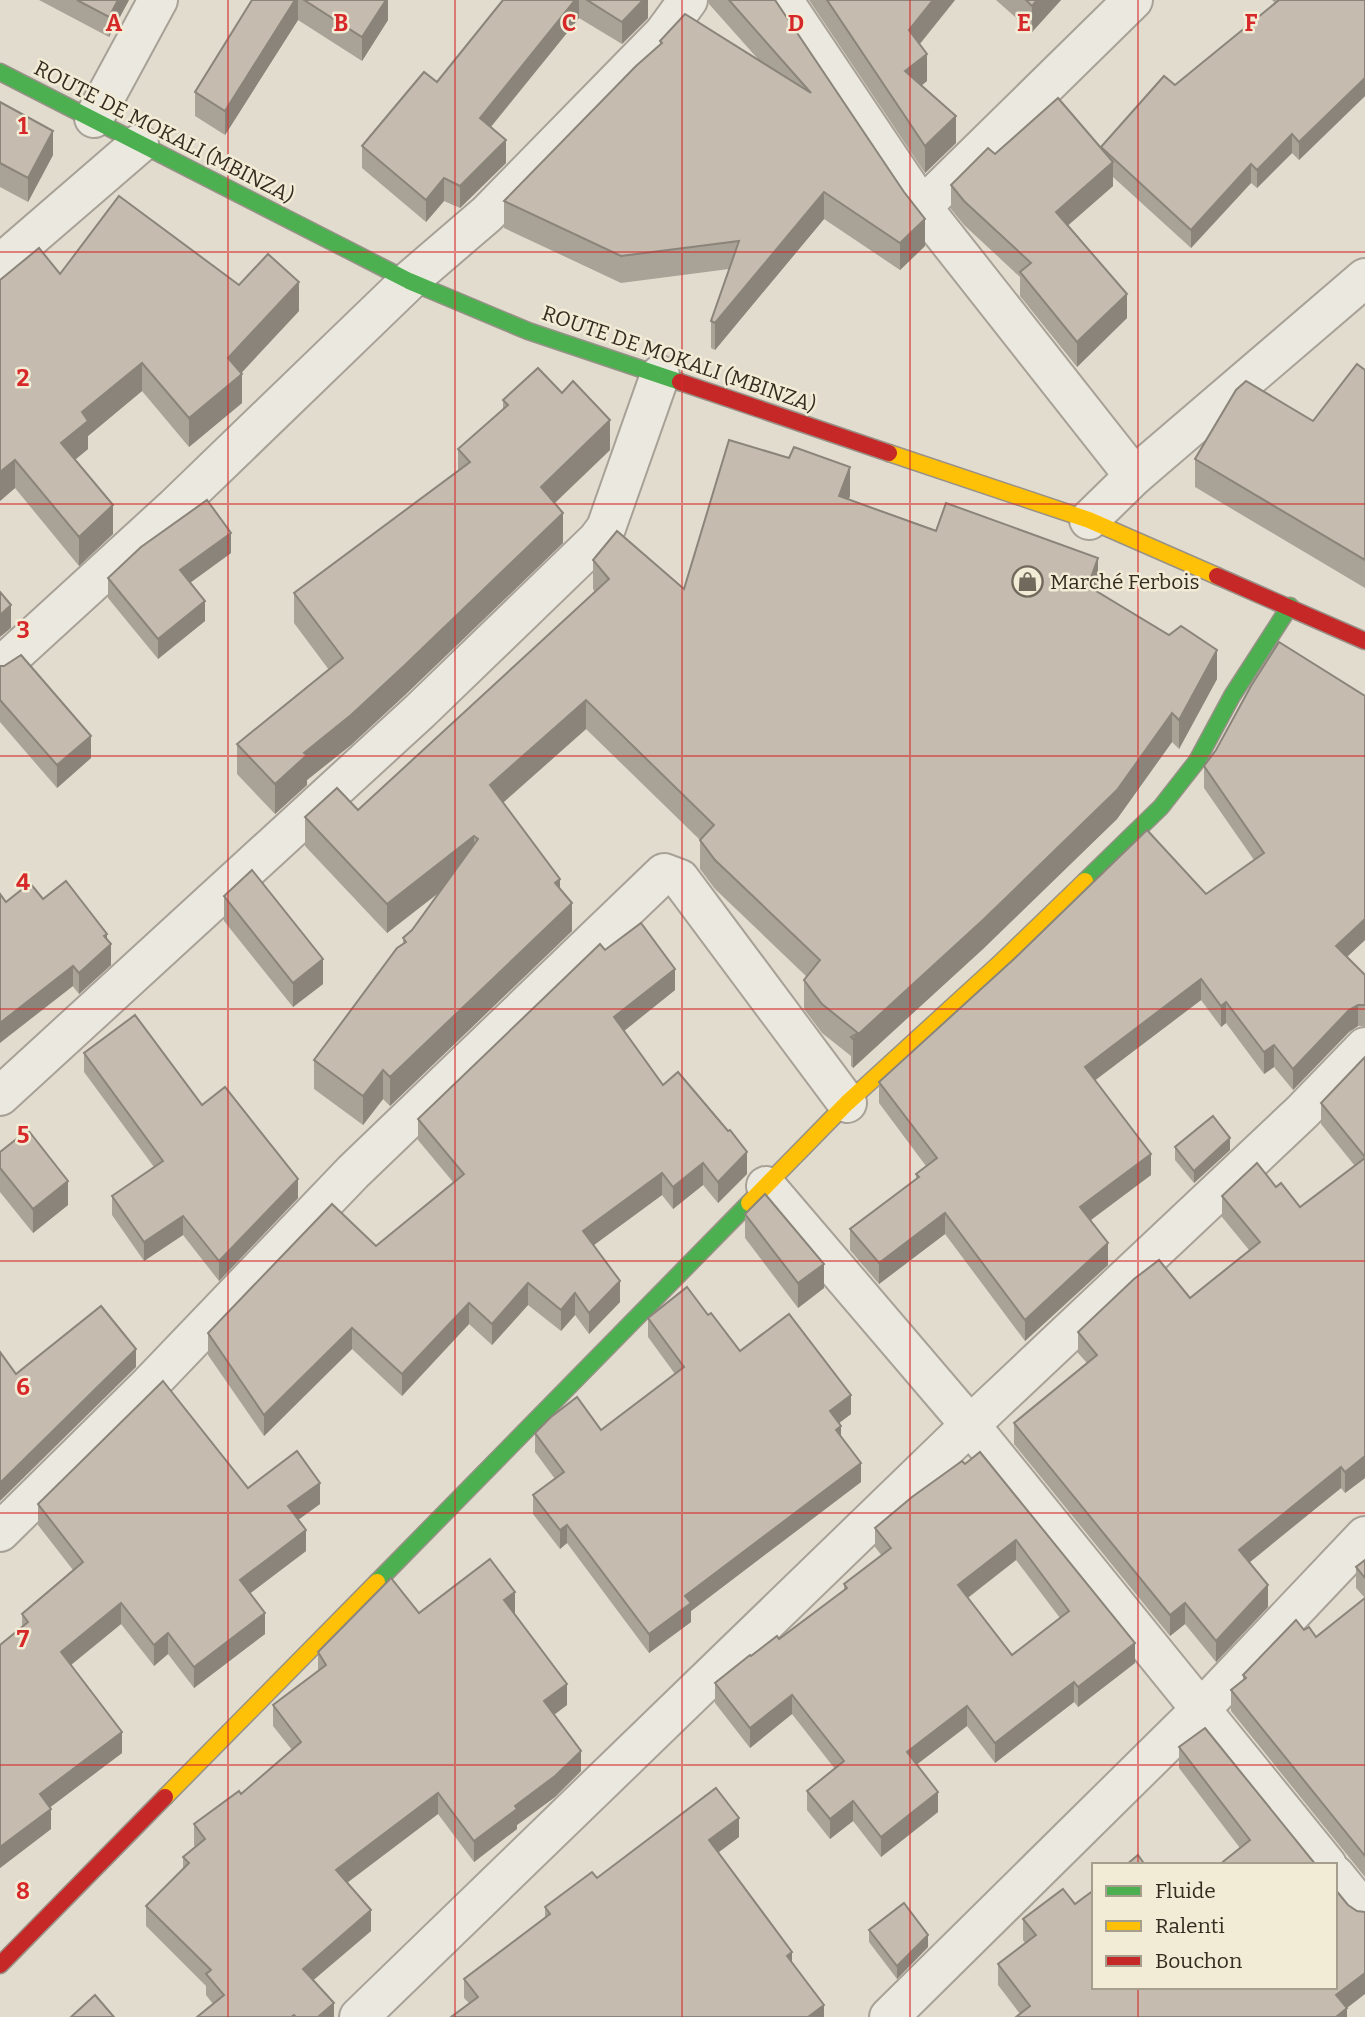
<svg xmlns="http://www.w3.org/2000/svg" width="1365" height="2017" font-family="Bitter,serif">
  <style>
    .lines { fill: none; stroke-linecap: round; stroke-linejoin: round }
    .street-casing { stroke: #a7a197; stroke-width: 42 }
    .fast-casing { stroke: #979187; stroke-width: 19 }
    .slow-casing { stroke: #979187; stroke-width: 19 }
    .jam-casing { stroke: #979187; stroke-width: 19 }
    .street { stroke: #ebe8df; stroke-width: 38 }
    .fast { stroke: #4caf50; stroke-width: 16 }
    .slow { stroke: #ffc107; stroke-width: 16 }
    .jam { stroke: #c62828; stroke-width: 16 }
    .wall { fill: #a9a296; fill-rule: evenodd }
    .shaded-wall { fill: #8a847a }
    .building { fill: #c5bcaf; stroke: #8a847a; stroke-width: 2; fill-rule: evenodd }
    .grid { fill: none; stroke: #d62828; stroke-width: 2; stroke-opacity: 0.55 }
    .labels { text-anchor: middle; stroke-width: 5; stroke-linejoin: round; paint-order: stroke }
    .street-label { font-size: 21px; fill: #352b20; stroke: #f2ebd5 }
    .poi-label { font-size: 21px; fill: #352b20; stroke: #f2ebd5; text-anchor: start }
    .grid-label { font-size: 23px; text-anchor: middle; font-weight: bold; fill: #d62828; stroke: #f2ebd5; stroke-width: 5; stroke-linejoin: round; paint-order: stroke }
  </style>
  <rect width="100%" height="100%" fill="#e2dcce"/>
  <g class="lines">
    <defs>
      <g id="street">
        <path d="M783 0 922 207 1134 476"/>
        <path d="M94 118 158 0"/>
        <path d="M922 207 1133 0"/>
        <path d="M0 264 139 144"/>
        <path d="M1089 520 1134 476 1365 278"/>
        <path d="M0 667 175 507 409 281 487 214 664 33 688 0"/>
        <path d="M0 1096 420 711 597 540 606 528 660 375"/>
        <path d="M766 1186 970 1425 1327 1865"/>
        <path d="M0 1532 149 1385 353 1172 664 873 680 879 847 1103"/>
        <path d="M1335 1875 1365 1912"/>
        <path d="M359 2017 970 1425 1302 1112 1365 1047"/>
        <path d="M889 2017 1201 1709 1365 1536"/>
      </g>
      <g id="fast">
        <path d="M0 72 409 281 528 331 680 382"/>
        <path d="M1085 881 1161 807 1197 761 1232 696 1290 606"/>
        <path d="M377 1582 749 1203"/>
      </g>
      <g id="slow">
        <path d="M889 453 1089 520 1217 576"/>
        <path d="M749 1203 847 1103 999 964 1085 881"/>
        <path d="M165 1797 377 1582"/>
      </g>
      <g id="jam">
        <path d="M680 382 889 453"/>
        <path d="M1217 576 1365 641"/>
        <path d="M0 1965 165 1797"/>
      </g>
    </defs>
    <!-- street casing -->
    <use href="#street" class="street-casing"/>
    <!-- fast casing -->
    <use href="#fast" class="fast-casing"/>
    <!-- slow casing -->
    <use href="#slow" class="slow-casing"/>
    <!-- jam casing -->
    <use href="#jam" class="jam-casing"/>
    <!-- street -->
    <use href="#street" class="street"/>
    <!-- fast -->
    <use href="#fast" class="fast"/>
    <!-- slow -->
    <use href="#slow" class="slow"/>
    <!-- jam -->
    <use href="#jam" class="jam"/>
  </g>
  <!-- wall -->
  <g class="wall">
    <path d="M39 0H129L109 37Z"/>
    <path d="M252 0H388V20L362 61 298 20 225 135 195 116V92Z"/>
    <path d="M503 0H648V18L622 44 579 18 491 127 506 163 460 208 444 201 426 222 362 168V146L437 82Z"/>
    <path d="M709 0H775L925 246 900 270 824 219 715 350 711 348V321L729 269 621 283 504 228V201L660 45V41L758 59 709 4Z"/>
    <path d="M809 0H955L920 44 927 81 921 86 956 143 925 173Z"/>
    <path d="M996 0H1061L1032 32Z"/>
    <path d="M1272 0H1365V96L1299 160 1292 153 1257 188 1251 183 1191 248 1113 177V186L1068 225 1127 318 1077 367 1020 296V277L964 225 951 209V185L995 154 1101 148 1275 3Z"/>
    <path d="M0 102 53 155 28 202 0 187Z"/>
    <path d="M60 274 239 285 299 311 241 373 242 403 189 447 142 391 88 436V449L75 460 113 534 79 566 15 488 0 501Z"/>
    <path d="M1365 370V588L1195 487V459L1313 421Z"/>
    <path d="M503 400 610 450 555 503 563 543 405 695 351 745 307 780V785L275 814 237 774V744L329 670 294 623V593L458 471V449L503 410Z"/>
    <path d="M850 496 849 499 1098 587 1097 591 1217 679 1179 749 1172 742 1117 819 984 948 853 1068 851 1066V1056L822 1033 804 1009V980L807 977 715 889 700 869V840L586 729 503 803 560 889 572 931 390 1106 383 1099 363 1125 314 1089V1060L403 944V938L412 930 440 892 387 933 305 846V817L358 810 595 592 593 589V560L684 589Z"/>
    <path d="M231 553 190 583 205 621 158 659 108 598V578Z"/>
    <path d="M0 666 91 758 57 788 0 722Z"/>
    <path d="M1365 696V940L1347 957 1365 975V1026H1358L1349 1032 1293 1090 1274 1067 1264 1074 1226 1023 1221 1027 1201 1000 1095 1080 1151 1175 1091 1220 1108 1265 1025 1341 945 1234 879 1284 850 1250V1229L916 1179V1174L926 1166 879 1103V1082L1206 894 1254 860 1204 788V766Z"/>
    <path d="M224 896 323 984 293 1007 224 921Z"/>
    <path d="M43 899 107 939 111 965 79 994 6 902Z"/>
    <path d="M605 950 675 990 624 1031 663 1085 747 1174 718 1203 703 1185 673 1209 662 1195 594 1245 620 1302 589 1334 575 1315 561 1331 528 1305 492 1345 469 1324 402 1396 352 1349 264 1436 208 1355V1333L376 1246 453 1182 418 1140V1119Z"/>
    <path d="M84 1053 202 1105 298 1198 219 1281 183 1235 144 1261 112 1215V1196L154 1167 84 1072Z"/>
    <path d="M1365 1057V1478L1345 1493 1341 1488 1249 1562 1268 1607 1216 1662 1185 1624 1170 1636 1014 1444V1423L1087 1363 1078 1353V1332L1190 1298 1249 1250 1222 1217V1196L1276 1187 1300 1207 1355 1166 1321 1124V1103Z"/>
    <path d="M1175 1147 1230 1150 1194 1183 1175 1160Z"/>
    <path d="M0 1152 68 1205 33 1233 0 1192Z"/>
    <path d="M745 1214 824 1288 798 1308 745 1238Z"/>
    <path d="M708 1315 740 1351 851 1414 839 1423 841 1436 861 1482 691 1611V1622L649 1653 567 1543 560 1549 533 1514V1495L555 1479 535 1452V1433L601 1430 675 1374 648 1337V1318Z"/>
    <path d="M962 1461 1135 1663 1078 1707 1074 1702 995 1763 967 1726 917 1764 938 1812 881 1857 853 1821 830 1839 807 1810V1791L835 1769 792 1714 750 1748 715 1703V1683L751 1656 779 1639 844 1590V1584L882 1556 875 1547V1528ZM1016 1560 1060 1618 1012 1655 968 1598Z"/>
    <path d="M248 1488 320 1504 298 1520 306 1551 250 1593 265 1634 194 1688 168 1654 154 1666 121 1624 71 1665 122 1753 50 1807 51 1829 0 1868V1645L22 1627V1614L73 1570 38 1525V1504Z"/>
    <path d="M1365 1560V1877L1231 1711V1690L1243 1680V1675L1304 1630 1316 1637 1365 1598 1356 1588V1567Z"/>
    <path d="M419 1613H515H514L567 1705 554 1715 581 1771 555 1797 517 1825V1829L474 1862 438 1814 347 1883 371 1931 313 1980 334 2017H197L213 2004 206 1995V1986L146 1926V1906L183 1869V1857L195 1847 194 1845V1824L241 1794 292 1750 273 1726V1705L318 1671V1652Z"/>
    <path d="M1179 1747 1316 1865 1240 1848 1179 1768Z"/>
    <path d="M739 1837 718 1853 792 1963 824 2017 469 2003 464 1998V1979L545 1918V1907L597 1878Z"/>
    <path d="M1075 1904 1347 2008V2017L1020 2014 998 1985V1964L1025 1943 1023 1940V1919Z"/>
    <path d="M869 1930 928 1947 897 1979 869 1942Z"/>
  </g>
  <!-- shaded-wall -->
  <g class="shaded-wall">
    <path d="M118 0H129L109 37V17Z"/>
    <path d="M295 0H298V20L225 135V111Z"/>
    <path d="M386 0H388V20L362 61V37Z"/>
    <path d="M575 0H579V18L480 140V118Z"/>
    <path d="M643 0H648V18L622 44V22Z"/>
    <path d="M933 0H955L909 57V30Z"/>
    <path d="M1037 0H1061L1032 32V6Z"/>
    <path d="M927 54V81L905 98V71Z"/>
    <path d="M1365 78V96L1299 160V142Z"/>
    <path d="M956 116V143L925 173V146Z"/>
    <path d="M53 131V155L28 202V178Z"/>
    <path d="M1292 134V153L1257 188V170Z"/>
    <path d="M506 140V163L460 208V186Z"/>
    <path d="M1113 162V186L1056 236V212Z"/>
    <path d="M1251 164V183L1191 248V230Z"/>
    <path d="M444 178V201L426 222V200Z"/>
    <path d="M824 192V219L715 350V323Z"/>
    <path d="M925 219V246L900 270V243Z"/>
    <path d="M299 282V311L232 383 242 374V403L189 447V418L228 358Z"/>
    <path d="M1127 294V318L1077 367V342Z"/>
    <path d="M142 363V391L88 436V449L61 471V443L82 412Z"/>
    <path d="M610 420V450L541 516V487Z"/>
    <path d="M15 460V488L0 501V472Z"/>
    <path d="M850 467V496L839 524V496Z"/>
    <path d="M113 505V534L79 566V537Z"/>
    <path d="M563 513V543L405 695 351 745 307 780V785L275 814V784L304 753Z"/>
    <path d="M231 533V553L180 590V570Z"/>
    <path d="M1098 558V587L1088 615V586Z"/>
    <path d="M205 601V621L158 659V639Z"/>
    <path d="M11 605V628L0 637V615Z"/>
    <path d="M1217 650V679L1179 749V720Z"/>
    <path d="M586 700V729L490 814V785Z"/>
    <path d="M1172 713V742L1117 819 984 948 853 1068V1039Z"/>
    <path d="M91 736V758L57 788V765Z"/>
    <path d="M474 836V865L387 933V904Z"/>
    <path d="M560 879V908L555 883Z"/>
    <path d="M572 903V931L390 1106V1077Z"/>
    <path d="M1365 919V940L1336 967V946Z"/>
    <path d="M107 934V948L111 944V965L79 994V973L104 936Z"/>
    <path d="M323 959V984L293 1007V983Z"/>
    <path d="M73 966V986L0 1043V1023Z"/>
    <path d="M675 969V990L614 1039V1017Z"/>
    <path d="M1201 979V1000L1085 1088V1067Z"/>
    <path d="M1226 1002V1023L1221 1027V1006Z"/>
    <path d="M1358 1005V1026L1349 1032 1293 1090V1069L1349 1010Z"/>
    <path d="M1274 1045V1067L1264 1074V1052Z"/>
    <path d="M383 1070V1099L363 1125V1096Z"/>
    <path d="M1230 1138V1150L1194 1183V1171Z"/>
    <path d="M747 1152V1174L718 1203V1182Z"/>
    <path d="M1151 1154V1175L1080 1228V1207Z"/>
    <path d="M703 1163V1185L673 1209V1187Z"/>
    <path d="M662 1173V1195L583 1253V1231Z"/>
    <path d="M298 1179V1198L219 1281V1261Z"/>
    <path d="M68 1181V1205L33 1233V1209Z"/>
    <path d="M945 1213V1234L879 1284V1263Z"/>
    <path d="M183 1216V1235L144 1261V1242Z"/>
    <path d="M1108 1243V1265L1025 1341V1320Z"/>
    <path d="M824 1264V1288L798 1308V1283Z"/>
    <path d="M620 1281V1302L589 1334V1313Z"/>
    <path d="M528 1283V1305L492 1345V1324Z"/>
    <path d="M575 1293V1315L561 1331V1310Z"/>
    <path d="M469 1303V1324L402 1396V1374Z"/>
    <path d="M352 1328V1349L264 1436V1415Z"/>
    <path d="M136 1349V1367L0 1501V1483Z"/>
    <path d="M851 1395V1414L830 1430V1411Z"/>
    <path d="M841 1426V1445L836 1430Z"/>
    <path d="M1365 1456V1478L1345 1493V1472Z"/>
    <path d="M861 1463V1482L691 1611V1622L649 1653V1634L685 1596Z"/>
    <path d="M1341 1467V1488L1239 1571V1550Z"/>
    <path d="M320 1483V1504L288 1527V1506Z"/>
    <path d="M567 1525V1543L560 1549V1530Z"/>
    <path d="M306 1530V1551L240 1601V1580Z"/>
    <path d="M1016 1540V1560L958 1605V1585Z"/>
    <path d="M1268 1585V1607L1216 1662V1641Z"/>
    <path d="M515 1592V1613L504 1621V1600Z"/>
    <path d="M121 1603V1624L61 1673V1652Z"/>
    <path d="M1185 1603V1624L1170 1636V1615Z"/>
    <path d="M265 1613V1634L194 1688V1667Z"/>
    <path d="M168 1633V1654L154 1666V1645Z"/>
    <path d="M1135 1643V1663L1078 1707V1687Z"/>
    <path d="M1074 1682V1702L995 1763V1743Z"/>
    <path d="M567 1684V1705L544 1722V1701Z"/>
    <path d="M792 1695V1714L750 1748V1728Z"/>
    <path d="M967 1706V1726L907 1772V1752Z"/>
    <path d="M122 1732V1753L40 1815V1794Z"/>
    <path d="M581 1751V1771L555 1797 517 1825V1829L474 1862V1841Z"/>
    <path d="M938 1792V1812L881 1857V1837Z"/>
    <path d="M438 1793V1814L336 1891V1870Z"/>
    <path d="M853 1801V1821L830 1839V1819Z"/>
    <path d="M51 1809V1829L0 1868V1847Z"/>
    <path d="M739 1818V1837L709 1859V1840Z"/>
    <path d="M371 1910V1931L303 1989V1969Z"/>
    <path d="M928 1935V1947L897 1979V1966Z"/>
    <path d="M792 1952V1971L787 1956Z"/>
    <path d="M1365 1973V1994L1347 2008V2017H1336V1995Z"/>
    <path d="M334 2003V2017H318Z"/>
    <path d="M824 2005V2017H808Z"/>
  </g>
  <!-- building -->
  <g class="building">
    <path d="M77 0H118L109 17Z"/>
    <path d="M252 0H295L225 111 195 92Z"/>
    <path d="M304 0H386L362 37Z"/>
    <path d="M503 0H575L480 118 506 140 460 186 444 178 426 200 362 146 424 72 437 82Z"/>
    <path d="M587 0H643L622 22Z"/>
    <path d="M729 0H775L904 192 925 219 900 243 824 192 715 323 711 321 739 241 621 256 504 201 636 66 662 43 660 41 685 14 811 93Z"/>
    <path d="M827 0H933L909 30 927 54 905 71 956 116 925 146Z"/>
    <path d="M1026 0H1037L1032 6Z"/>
    <path d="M1279 0H1365V78L1299 142 1292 134 1257 170 1251 164 1191 230 1101 147 1164 76 1175 85Z"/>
    <path d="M1058 98 1113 162 1056 212 1127 294 1077 342 1020 272 1031 263 964 201 951 185 988 148 995 154Z"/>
    <path d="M0 102 53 131 28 178 0 163Z"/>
    <path d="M119 196 239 285 268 254 299 282 228 358 242 374 189 418 142 363 82 412 88 421 61 443 113 505 79 537 15 460 0 472V280L39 248 60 274Z"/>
    <path d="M1357 364 1365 370V560L1195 459 1236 390 1246 381 1313 421Z"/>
    <path d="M538 368 562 393 573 381 610 420 541 487 563 513 405 665 351 715 304 753 307 755 275 784 237 744 343 658 294 593 470 462 458 449 508 405 503 400Z"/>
    <path d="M729 440 789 458 794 447 850 467 839 496 936 531 946 503 1098 558 1088 586 1169 635 1181 626 1217 650 1179 720 1172 713 1117 790 984 919 853 1039 851 1037 858 1033 822 1004 804 980 820 960 715 860 700 840 714 825 586 700 490 785 560 879 555 883 572 903 390 1077 383 1070 363 1096 314 1060 397 948 406 942 403 938 412 930 478 839 474 836 387 904 305 817 337 788 358 810 609 579 593 560 617 531 684 589Z"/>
    <path d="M207 500 231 533 180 570 205 601 158 639 108 578 141 547Z"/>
    <path d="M0 592 11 605 0 615Z"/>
    <path d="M1279 642 1365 696V919L1336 946 1365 975V1005H1358L1349 1010 1293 1069 1274 1045 1264 1052 1226 1002 1221 1006 1201 979 1085 1067 1151 1154 1080 1207 1108 1243 1025 1320 945 1213 879 1263 850 1229 919 1177 916 1174 937 1158 879 1082 1014 959 1147 830 1206 894 1264 853 1204 766 1216 750 1251 686Z"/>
    <path d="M21 655 91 736 57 765 0 700V666H4Z"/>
    <path d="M252 870 323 959 293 983 224 896Z"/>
    <path d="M66 881 107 934 104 936 111 944 79 973 73 966 0 1023V894L6 902 30 883 43 899Z"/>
    <path d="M641 923 675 969 614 1017 663 1085 678 1072 728 1131 730 1130 747 1152 718 1182 703 1163 673 1187 662 1173 583 1231 620 1281 589 1313 575 1293 561 1310 528 1283 492 1324 469 1303 402 1374 352 1328 264 1415 208 1333 332 1204 376 1246 464 1174 418 1119 600 944 605 950Z"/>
    <path d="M135 1015 202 1105 225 1087 298 1179 219 1261 183 1216 144 1242 112 1196 163 1161 84 1053Z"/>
    <path d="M1365 1057V1157L1321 1103Z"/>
    <path d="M1213 1116 1230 1138 1194 1171 1175 1147Z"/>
    <path d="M28 1130 68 1181 33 1209 0 1168V1152Z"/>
    <path d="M1365 1158V1456L1345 1472 1341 1467 1239 1550 1268 1585 1216 1641 1185 1603 1170 1615 1014 1423 1097 1355 1078 1332 1134 1279 1159 1260 1190 1298 1260 1242 1222 1196 1257 1163 1276 1187 1281 1183 1300 1207Z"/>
    <path d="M765 1194 824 1264 798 1283 745 1214Z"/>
    <path d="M687 1287 708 1315 711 1313 740 1351 789 1314 851 1395 830 1411 841 1426 836 1430 861 1463 685 1596 691 1603 649 1634 567 1525 560 1530 533 1495 564 1472 535 1433 551 1417 577 1397 601 1430 684 1367 648 1318Z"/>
    <path d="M101 1306 136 1349 0 1483V1352L16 1374Z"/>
    <path d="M163 1381 248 1488 297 1451 320 1483 288 1506 306 1530 240 1580 265 1613 194 1667 168 1633 154 1645 121 1603 61 1652 122 1732 40 1794 51 1809 0 1847V1645L28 1622 22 1614 83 1562 38 1504Z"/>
    <path d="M980 1452 1135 1643 1078 1687 1074 1682 995 1743 967 1706 907 1752 938 1792 881 1837 853 1801 830 1819 807 1791 844 1761 792 1695 750 1728 715 1683 750 1655 751 1656 777 1636 779 1639 847 1588 844 1584 891 1548 875 1528 912 1497 962 1461 965 1464ZM1016 1540 1069 1611 1012 1655 958 1585Z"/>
    <path d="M490 1559 515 1592 504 1600 567 1684 544 1701 581 1751 555 1776 515 1806 517 1809 474 1841 438 1793 336 1870 371 1910 303 1969 334 2003 318 2017H296L294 2015 291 2017H197L224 1995 206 1974 211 1970 146 1906 189 1863 183 1857 205 1839 194 1824 239 1791 241 1794 301 1742 273 1705 326 1665 318 1652 391 1578 419 1613Z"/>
    <path d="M1365 1560V1578L1356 1567Z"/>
    <path d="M1365 1598V1856L1231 1690 1246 1678 1243 1675 1296 1620 1304 1630 1309 1627 1316 1637Z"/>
    <path d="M1205 1728 1316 1865H1219L1250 1840 1179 1747Z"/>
    <path d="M716 1788 739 1818 709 1840 792 1952 787 1956 824 2005 808 2017H451L478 1997 464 1979 550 1914 545 1907 592 1872 597 1878Z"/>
    <path d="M1138 1855 1145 1865H1126Z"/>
    <path d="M1063 1889 1075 1904 1094 1890V1987H1335V1889L1348 1905 1357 1911 1365 1912V1973L1336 1995 1347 2008 1336 2017H1016L1030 2006 998 1964 1036 1935 1023 1919Z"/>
    <path d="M904 1903 928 1935 897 1966 869 1930Z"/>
    <path d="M95 1995 114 2017H71Z"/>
  </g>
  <!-- grid -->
  <path class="grid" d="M228 0V2017M455 0V2017M682 0V2017M910 0V2017M1138 0V1865M0 252H1365M0 504H1365M0 756H1365M0 1009H1365M0 1261H1365M0 1513H1365M0 1765H1365M1138 1987V2017"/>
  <!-- icons -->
  <defs>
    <symbol id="shop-ring" viewBox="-11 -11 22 22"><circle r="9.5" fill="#f2ebd5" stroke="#72695d" stroke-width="1.5"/><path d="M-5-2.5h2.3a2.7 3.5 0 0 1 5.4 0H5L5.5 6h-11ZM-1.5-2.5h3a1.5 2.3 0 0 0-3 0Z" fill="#72695d"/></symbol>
  </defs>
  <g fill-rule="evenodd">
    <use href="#shop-ring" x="1010" y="564" width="35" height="35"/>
  </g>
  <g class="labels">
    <!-- street labels -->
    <g class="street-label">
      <text transform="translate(164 132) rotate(27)" y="7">ROUTE DE MOKALI (MBINZA)</text>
      <text transform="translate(679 359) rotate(19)" y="7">ROUTE DE MOKALI (MBINZA)</text>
    </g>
    <!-- poi labels -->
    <g class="poi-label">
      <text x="1050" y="589">Marché Ferbois</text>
    </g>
  </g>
  <g class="grid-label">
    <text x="114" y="31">A</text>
    <text x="341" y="31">B</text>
    <text x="569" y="31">C</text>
    <text x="796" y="31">D</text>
    <text x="1024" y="31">E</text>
    <text x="1251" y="31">F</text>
    <text x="23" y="134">1</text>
    <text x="23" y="386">2</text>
    <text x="23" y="638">3</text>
    <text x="23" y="890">4</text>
    <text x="23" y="1143">5</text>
    <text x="23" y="1395">6</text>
    <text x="23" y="1647">7</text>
    <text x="23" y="1899">8</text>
  </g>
  <!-- legend -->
  <rect x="1092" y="1863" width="245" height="126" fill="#f2ebd5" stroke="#a69e8d" stroke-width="2"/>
  <rect x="1106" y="1886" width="35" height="10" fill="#4caf50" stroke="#a69e8d" stroke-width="2"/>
  <text x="1155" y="1898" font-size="21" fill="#352b20">Fluide</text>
  <rect x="1106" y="1921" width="35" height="10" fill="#ffc107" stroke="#a69e8d" stroke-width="2"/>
  <text x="1155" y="1933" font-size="21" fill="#352b20">Ralenti</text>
  <rect x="1106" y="1956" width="35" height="10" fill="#c62828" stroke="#a69e8d" stroke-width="2"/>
  <text x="1155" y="1968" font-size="21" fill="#352b20">Bouchon</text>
</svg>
